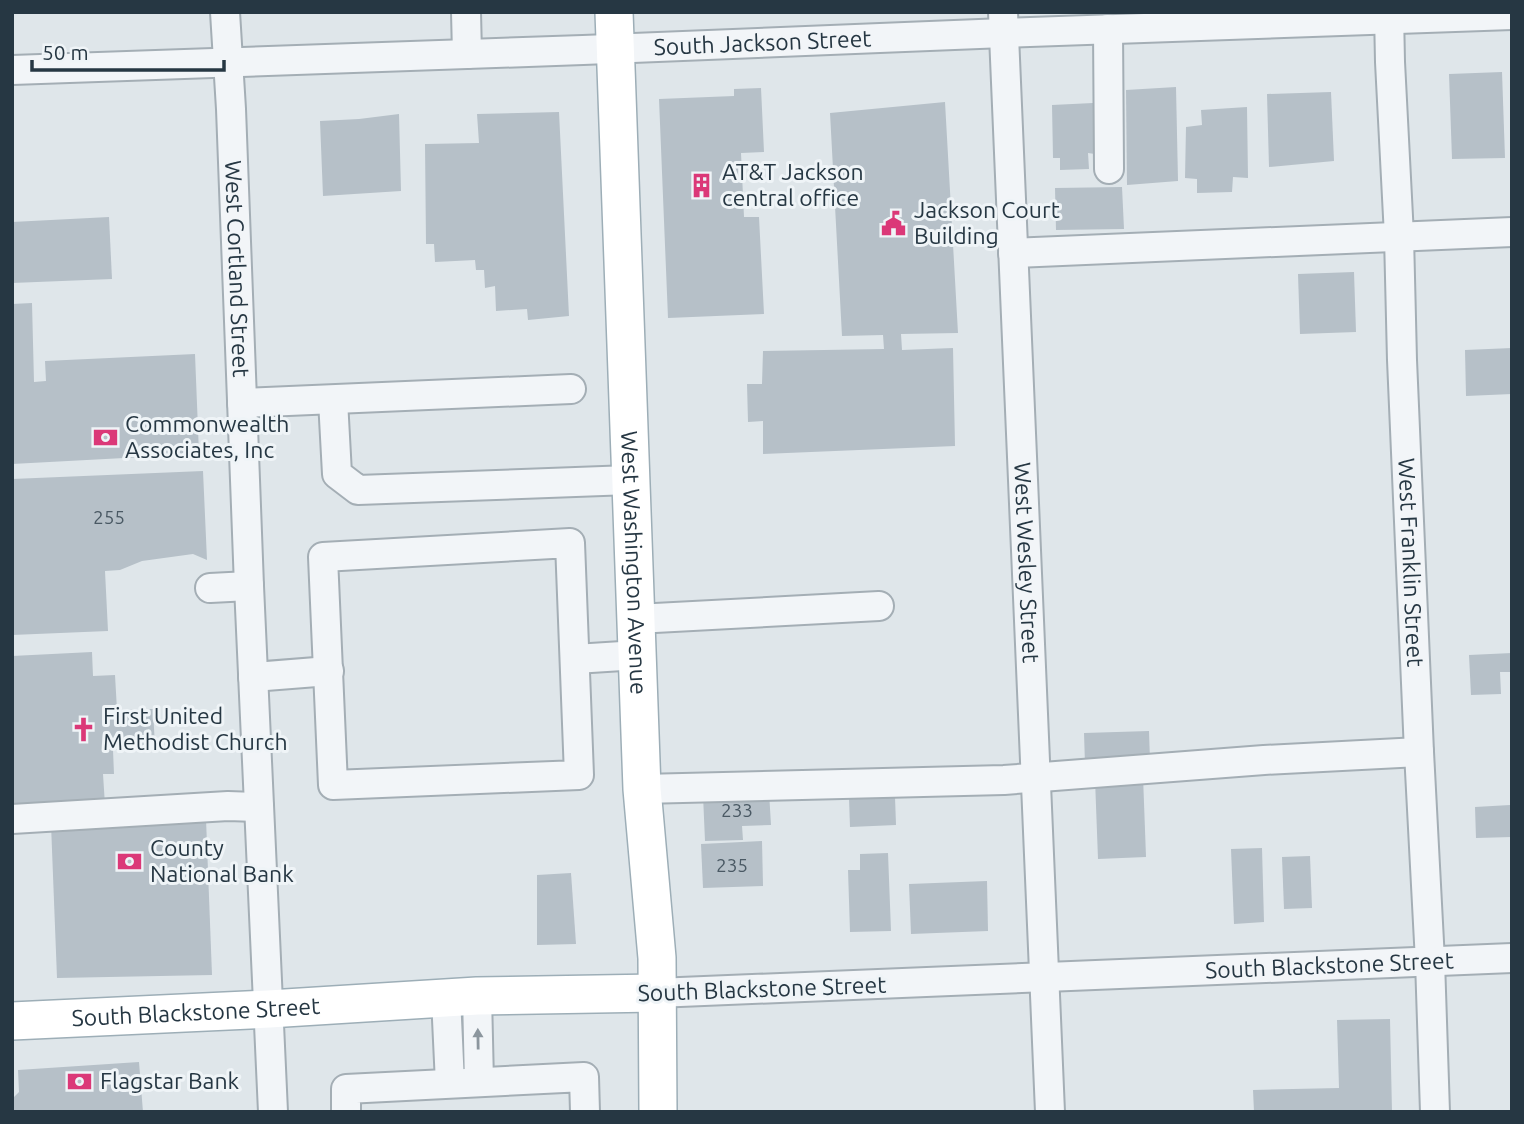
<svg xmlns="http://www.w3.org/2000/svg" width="1524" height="1124" font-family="Ubuntu,sans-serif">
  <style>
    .building { fill: #b6c0c8 }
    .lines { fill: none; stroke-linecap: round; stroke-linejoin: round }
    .minor-casing { stroke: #a4aeb5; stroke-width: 32 }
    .major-casing { stroke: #9daeb7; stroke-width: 40 }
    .minor { stroke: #f2f5f8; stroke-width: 28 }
    .major { stroke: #fff; stroke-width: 37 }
    .oneway { fill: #8c969e }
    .labels { text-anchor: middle; stroke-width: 6; stroke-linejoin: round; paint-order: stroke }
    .number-label { font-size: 19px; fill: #4a5964 }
    .street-label { font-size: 23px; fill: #263743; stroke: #eff4f7 }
    .poi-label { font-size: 23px; fill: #263743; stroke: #eff4f7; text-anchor: start }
  </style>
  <rect width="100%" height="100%" fill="#dfe6ea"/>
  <!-- building -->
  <g class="building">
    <path d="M1502 72 1505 158 1452 159 1449 74Z"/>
    <path d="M1176 87 1178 181 1127 185 1126 90Z"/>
    <path d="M761 88 764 152 741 153 744 217H759L764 314 668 318 659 99 734 96V89Z"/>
    <path d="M1331 92 1334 161 1269 167 1267 94Z"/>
    <path d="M945 102 958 333 901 334 902 350 953 348 955 446 763 454V421L748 422 747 384H762L763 351 884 349 883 335 842 336 830 113Z"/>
    <path d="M1093 103 1095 154 1088 153 1089 169 1060 170V158H1053L1052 105Z"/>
    <path d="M1247 107 1248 178 1233 177 1232 192 1197 193V179L1185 178 1186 127 1202 125 1201 110Z"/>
    <path d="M559 112 569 316 528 320 527 309 496 311 495 286 485 288 484 270H476L475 260 435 262 434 244H426L425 144 479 143 477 114Z"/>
    <path d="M399 114 401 191 323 196 320 121 359 119Z"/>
    <path d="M1122 187 1124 229 1056 230 1055 188Z"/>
    <path d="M109 217 112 279 12 283V222Z"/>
    <path d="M1354 272 1356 332 1300 334 1298 274Z"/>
    <path d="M32 303 34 382 46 381 45 361 195 354 199 454 12 464V304Z"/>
    <path d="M1512 348V394L1466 396 1465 350Z"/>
    <path d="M203 471 207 560 193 554 142 561 120 570 105 571 108 631 12 635V479Z"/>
    <path d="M92 652 93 676 115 675 117 710 153 709 155 747 113 750 114 774H103L105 805 12 810V656Z"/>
    <path d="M1512 653V672H1500L1501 694 1471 695 1469 655Z"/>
    <path d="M1149 731 1150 761 1085 764 1084 733Z"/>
    <path d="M1143 776 1146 857 1098 859 1095 779Z"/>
    <path d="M769 792 771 825 742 826 743 840 705 841 703 795Z"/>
    <path d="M895 797 896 825 850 827 849 798Z"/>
    <path d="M1510 805 1512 837 1476 838 1475 807Z"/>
    <path d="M206 819 212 975 57 978 51 824Z"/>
    <path d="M762 841 763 886 703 888 701 844Z"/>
    <path d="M1262 848 1264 922 1234 924 1231 849Z"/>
    <path d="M888 853 891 931 850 932 848 870H860V854Z"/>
    <path d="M1310 856 1312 908 1284 909 1282 857Z"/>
    <path d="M571 873 576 944 537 945V875Z"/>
    <path d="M987 881 988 931 911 934 909 884Z"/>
    <path d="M1390 1019 1392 1112H1254L1253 1090 1339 1088 1337 1020Z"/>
    <path d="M139 1062 143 1112H12V1099L19 1092 18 1070Z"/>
  </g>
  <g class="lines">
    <defs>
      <g id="minor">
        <path id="s1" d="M225 12 231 109 249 586 273 1112"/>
        <path d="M466 12 467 54"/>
        <path id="s2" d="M1003 12 1050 1112"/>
        <path id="s3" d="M1389 12 1390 62 1399 236 1402 360 1419 752 1430 961 1435 1112"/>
        <path d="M1108 29 1109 169"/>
        <path id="s4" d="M12 70 583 50 1004 33 1512 15"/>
        <path d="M1013 253 1512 232"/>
        <path d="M333 400 337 474 358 490 630 480"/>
        <path d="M242 403 571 389"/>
        <path d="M570 543 579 775 333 785 323 557Z"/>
        <path d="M210 588 249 586"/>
        <path d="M636 619 879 606"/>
        <path d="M575 659 638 655"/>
        <path d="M253 677 329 671"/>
        <path d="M642 789 1004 780 1264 760 1419 752"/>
        <path d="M12 819 228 806 259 807"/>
        <path id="s5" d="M656 993 1512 958"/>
        <path d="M477 996 479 1082"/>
        <path d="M446 998 450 1083"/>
        <path d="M346 1112V1089L584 1077 585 1112"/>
      </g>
      <g id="major">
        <path id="s6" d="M614 12 642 789 657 958 658 1112"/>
        <path id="s7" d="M12 1021 269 1009 477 996 656 993"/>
      </g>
    </defs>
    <!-- minor casing -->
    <use href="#minor" class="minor-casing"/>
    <!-- major casing -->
    <use href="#major" class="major-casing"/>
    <!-- minor -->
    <use href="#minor" class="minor"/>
    <!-- major -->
    <use href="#major" class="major"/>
  </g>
  <!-- one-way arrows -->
  <defs><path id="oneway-solid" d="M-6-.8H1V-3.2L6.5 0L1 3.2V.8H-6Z" transform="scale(1.75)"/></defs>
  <use class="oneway" href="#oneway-solid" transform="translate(478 1039) rotate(-91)"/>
  <!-- icons -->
  <defs>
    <symbol id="building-bare" viewBox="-9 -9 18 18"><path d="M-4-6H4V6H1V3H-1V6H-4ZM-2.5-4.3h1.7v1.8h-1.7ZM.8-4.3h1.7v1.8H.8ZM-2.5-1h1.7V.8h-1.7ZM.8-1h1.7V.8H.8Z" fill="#db3878" stroke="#eff4f7" stroke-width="2.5" paint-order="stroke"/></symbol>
    <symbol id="civic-bare" viewBox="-9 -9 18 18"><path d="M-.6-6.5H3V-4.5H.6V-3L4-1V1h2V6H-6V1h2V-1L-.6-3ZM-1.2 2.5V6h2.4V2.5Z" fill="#db3878" stroke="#eff4f7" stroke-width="2.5" paint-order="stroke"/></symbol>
    <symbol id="bank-bare" viewBox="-9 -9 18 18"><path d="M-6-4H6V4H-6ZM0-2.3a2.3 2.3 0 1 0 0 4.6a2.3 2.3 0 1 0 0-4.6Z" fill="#db3878" stroke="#eff4f7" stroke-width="2.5" paint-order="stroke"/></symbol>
    <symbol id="church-bare" viewBox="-9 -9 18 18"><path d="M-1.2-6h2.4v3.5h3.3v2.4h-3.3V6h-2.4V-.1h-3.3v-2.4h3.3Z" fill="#db3878" stroke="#eff4f7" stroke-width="2.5" paint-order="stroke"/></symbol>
  </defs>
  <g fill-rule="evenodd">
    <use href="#building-bare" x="684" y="168" width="35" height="35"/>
    <use href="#civic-bare" x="876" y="206" width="35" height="35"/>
    <use href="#bank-bare" x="88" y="420" width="35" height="35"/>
    <use href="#church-bare" x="66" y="712" width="35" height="35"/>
    <use href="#bank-bare" x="112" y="844" width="35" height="35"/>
    <use href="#bank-bare" x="62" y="1064" width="35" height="35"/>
  </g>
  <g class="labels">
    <!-- number labels -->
    <g class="number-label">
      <text x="109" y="524">255</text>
      <text x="737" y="817">233</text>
      <text x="732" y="872">235</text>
    </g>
    <!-- street labels -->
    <g class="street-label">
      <text dy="8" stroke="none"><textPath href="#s4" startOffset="751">South Jackson Street</textPath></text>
      <text dy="8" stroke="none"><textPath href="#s1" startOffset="257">West Cortland Street</textPath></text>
      <text dy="8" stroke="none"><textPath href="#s6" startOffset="551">West Washington Avenue</textPath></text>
      <text dy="8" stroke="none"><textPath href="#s2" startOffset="551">West Wesley Street</textPath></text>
      <text dy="8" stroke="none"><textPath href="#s3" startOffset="551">West Franklin Street</textPath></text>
      <text dy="8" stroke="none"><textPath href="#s5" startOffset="674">South Blackstone Street</textPath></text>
      <text transform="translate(762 989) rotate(-2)" y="8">South Blackstone Street</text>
      <text dy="8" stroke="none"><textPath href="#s7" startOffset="184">South Blackstone Street</textPath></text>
    </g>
    <!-- poi labels -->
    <g class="poi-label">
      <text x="722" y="180">AT&amp;T Jackson<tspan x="722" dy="26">central office</tspan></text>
      <text x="914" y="218">Jackson Court<tspan x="914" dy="26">Building</tspan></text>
      <text x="125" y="432">Commonwealth<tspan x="125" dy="26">Associates, Inc</tspan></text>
      <text x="103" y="724">First United<tspan x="103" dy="26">Methodist Church</tspan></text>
      <text x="150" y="856">County<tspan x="150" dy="26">National Bank</tspan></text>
      <text x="100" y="1089">Flagstar Bank</text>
    </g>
  </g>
  <!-- border -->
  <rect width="1524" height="1124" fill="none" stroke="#263743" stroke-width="28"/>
  <!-- scale -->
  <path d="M32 60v10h192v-10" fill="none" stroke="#263743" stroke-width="3.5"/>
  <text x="42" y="60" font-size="21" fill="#263743" stroke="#eff4f7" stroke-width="5" paint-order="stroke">50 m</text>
</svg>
